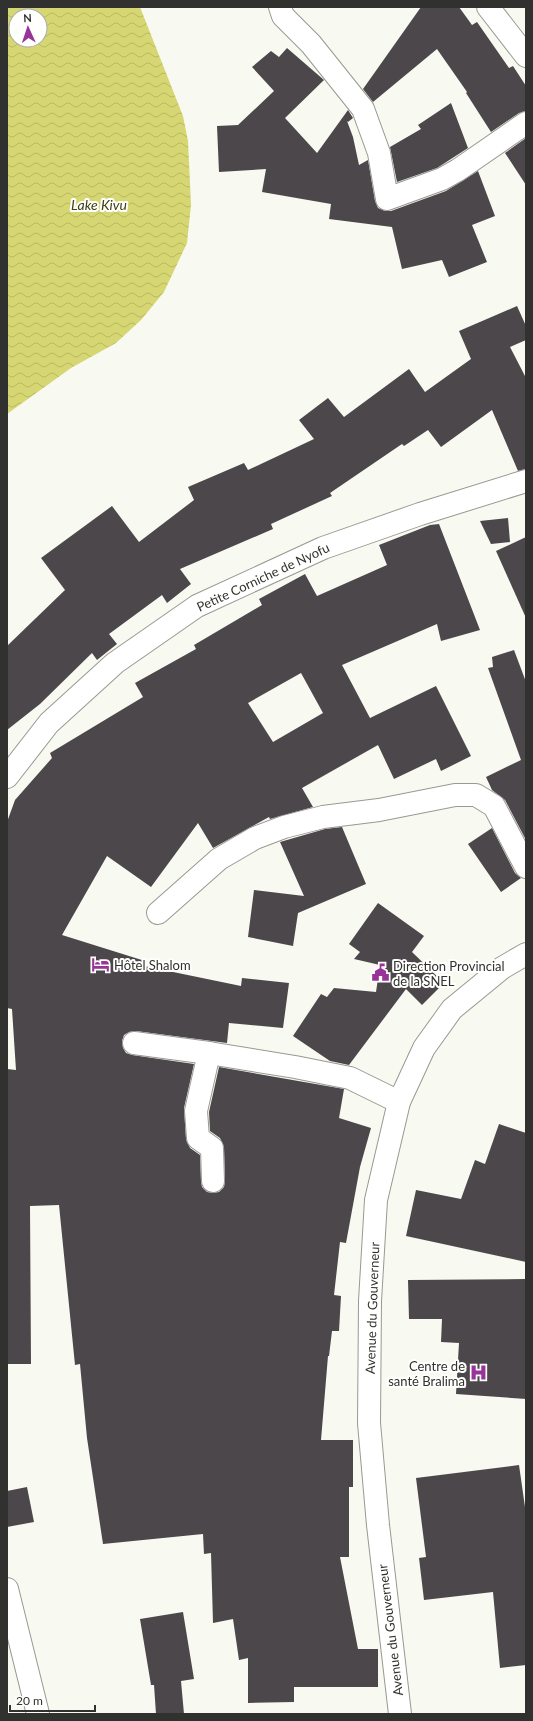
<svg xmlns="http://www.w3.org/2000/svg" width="533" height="1721" font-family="Lato,sans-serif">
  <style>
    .water { fill: url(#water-waves); fill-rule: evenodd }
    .building { fill: #4c474b; fill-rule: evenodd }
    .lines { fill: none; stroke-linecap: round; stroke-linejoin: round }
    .street-casing { stroke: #989992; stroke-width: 24 }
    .street { stroke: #fff; stroke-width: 22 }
    .labels { text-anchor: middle; stroke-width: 4; stroke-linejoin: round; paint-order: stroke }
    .street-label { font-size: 13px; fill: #31322f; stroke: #fffffe }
    .poi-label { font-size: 13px; fill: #31322f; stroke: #fffffe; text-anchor: start }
    .water-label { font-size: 14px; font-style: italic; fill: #414117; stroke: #fffffe }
  </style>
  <defs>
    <pattern id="water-waves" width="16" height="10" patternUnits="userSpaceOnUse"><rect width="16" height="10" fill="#d6d772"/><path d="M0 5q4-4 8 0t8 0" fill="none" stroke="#b8b963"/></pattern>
  </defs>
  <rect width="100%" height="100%" fill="#f8f9f1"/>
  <!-- water -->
  <path class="water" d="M7 7H140L183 116 188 141 191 205 187 243 164 292 141 320 116 343 71 368 7 414ZM16 16H40V40H16Z"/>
  <!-- building -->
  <g class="building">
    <path d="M421 7H459L472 25 477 22 509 68 513 66 526 86V111L519 113 491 132 466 93 467 92 437 49 373 102 363 89Z"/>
    <path d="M287 48 324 80 285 118 317 153 348 110 353 118 348 122 347 121 353 137 359 165 368 160 375 201 378 208 385 211H391L446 191 478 171 495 216 472 225 487 262 449 277 442 260 402 269 392 227 329 219 331 204 262 192 266 169 219 172 217 126 238 125 274 91 252 67 271 51 279 57Z"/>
    <path d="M451 103 468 148 437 168 397 182 390 147 421 129 418 125Z"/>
    <path d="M526 138V185L505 153Z"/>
    <path d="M517 306 526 326V340L510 347 526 378V469L518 471 492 410 441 447 428 430 404 446 402 444 330 493 332 496 271 524 273 529 180 569 191 584 167 603 162 595 109 634 117 644 97 660 92 653 40 704 7 730V646L65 590 41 558 112 506 139 542 194 500 188 487 244 463 248 470 314 439 299 420 328 398 344 417 409 369 425 392 471 359 459 331Z"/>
    <path d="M508 518 510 542 491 544 480 521Z"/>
    <path d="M439 524 480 630 441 641 437 624 342 665 370 718 436 686 471 756 441 771 436 759 394 779 378 745 302 788 313 807 270 819 269 817 213 848 198 823 151 887 107 856 62 935 145 961 144 966 241 986 242 978 289 983 283 1028 229 1023 227 1043 136 1031 129 1032 124 1035 122 1041 123 1048 126 1053 132 1055 194 1064 184 1108 186 1139 190 1148 200 1155 201 1182 202 1187 207 1192 213 1193 219 1192 224 1187 225 1181 224 1147 220 1138 210 1131 209 1112 219 1067 344 1089 339 1118 371 1128 360 1167 346 1243 340 1242 334 1295 341 1296 339 1331H332L329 1356H328L321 1440H353V1487H349V1557H340L358 1649H378V1687H294V1702L248 1703V1658L239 1660 233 1619 213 1623 211 1553 204 1554 203 1534 103 1544 87 1438 80 1364 75 1365 59 1205 30 1206 31 1364H7V1069L16 1070 12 1009 7 1008V822L15 800 52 758 50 753 143 697 135 683 196 649 194 645 262 605 259 599 305 574 317 596 387 565 379 545 430 525ZM301 673 323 713 273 742 248 703Z"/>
    <path d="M526 537V618L496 551Z"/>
    <path d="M514 650 526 682V840L505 800 492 790 486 777 521 760 488 668 493 667 492 657Z"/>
    <path d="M342 827 366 884 298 913 293 946 248 937 254 890 304 896 280 842 325 829Z"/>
    <path d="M492 828 515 873 521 878 501 892 468 844Z"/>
    <path d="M378 903 424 936 412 952 444 983 422 1005 406 989 349 1065 330 1061 293 1036 321 994 327 997 334 988 376 992 380 965 354 959 360 952 349 944Z"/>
    <path d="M499 1124 526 1133V1262L406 1236 416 1190 461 1199 475 1160 485 1164Z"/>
    <path d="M526 1279V1399L456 1394 459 1343 441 1342 442 1319H409L408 1280Z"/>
    <path d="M519 1465 526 1514V1665L500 1668 493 1592 424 1600 419 1558 426 1557 416 1478Z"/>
    <path d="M27 1487 34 1522 7 1527V1491Z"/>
    <path d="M183 1612 194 1679 181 1681 184 1714H156L154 1685H151L140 1619Z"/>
  </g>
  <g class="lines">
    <defs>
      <g id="street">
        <path d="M280 7 283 16 311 44 363 109 379 153 387 199 442 179 458 170 526 123"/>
        <path d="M488 7 526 56"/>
        <path d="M7 777 49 723 115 663 197 606 323 548 420 514 526 481"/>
        <path d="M158 913 219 859 255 838 284 827 323 817 379 810 455 795H476L494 806 526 867"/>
        <path d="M134 1043 209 1053 295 1067 350 1078 399 1102"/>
        <path d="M209 1053 196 1111 198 1138 212 1148 213 1181"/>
        <path d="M7 1589 38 1714"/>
        <path d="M400 1714 378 1525 369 1423 370 1301 376 1200 399 1102 424 1048 452 1009 502 968 526 954"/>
      </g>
    </defs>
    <!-- street casing -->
    <use href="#street" class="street-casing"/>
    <!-- street -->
    <use href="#street" class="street"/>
  </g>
  <!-- icons -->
  <defs>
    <symbol id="hotel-bare" viewBox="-9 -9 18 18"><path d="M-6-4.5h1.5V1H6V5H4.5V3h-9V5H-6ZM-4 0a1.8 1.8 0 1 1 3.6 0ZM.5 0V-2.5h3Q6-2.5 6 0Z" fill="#973399" stroke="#fffffe" stroke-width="2.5" paint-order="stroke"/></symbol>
    <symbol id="civic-bare" viewBox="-9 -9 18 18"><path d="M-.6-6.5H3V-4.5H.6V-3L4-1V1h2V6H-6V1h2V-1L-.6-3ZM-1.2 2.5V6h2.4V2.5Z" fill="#973399" stroke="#fffffe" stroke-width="2.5" paint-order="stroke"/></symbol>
    <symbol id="hospital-bare" viewBox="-9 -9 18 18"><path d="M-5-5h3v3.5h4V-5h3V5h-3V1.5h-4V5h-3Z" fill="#973399" stroke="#fffffe" stroke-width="2.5" paint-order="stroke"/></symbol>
  </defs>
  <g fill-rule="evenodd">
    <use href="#hotel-bare" x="88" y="952" width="25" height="25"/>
    <use href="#civic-bare" x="368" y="960" width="25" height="25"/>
    <use href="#hospital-bare" x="466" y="1360" width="25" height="25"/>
  </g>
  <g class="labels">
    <!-- street labels -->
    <g class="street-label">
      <text transform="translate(263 577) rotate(-25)" y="5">Petite Corniche de Nyofu</text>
      <text transform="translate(372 1308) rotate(-88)" y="5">Avenue du Gouverneur</text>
      <text transform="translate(390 1630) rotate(-97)" y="5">Avenue du Gouverneur</text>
    </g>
    <!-- poi labels -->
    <g class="poi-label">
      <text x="114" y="970">Hôtel Shalom</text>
      <text x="393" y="971">Direction Provincial<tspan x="393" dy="15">de la SNEL</tspan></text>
      <text x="465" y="1371" text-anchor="end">Centre de<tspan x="465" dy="15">santé Bralima</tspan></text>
    </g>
    <!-- water labels -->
    <g class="water-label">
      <text x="99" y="210">Lake Kivu</text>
    </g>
  </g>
  <!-- border -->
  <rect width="533" height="1721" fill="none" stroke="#31322f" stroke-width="16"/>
  <!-- north arrow -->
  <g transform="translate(28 28) rotate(357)"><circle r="19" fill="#fffffe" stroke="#adadab"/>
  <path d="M0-3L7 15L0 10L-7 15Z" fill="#973399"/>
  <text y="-6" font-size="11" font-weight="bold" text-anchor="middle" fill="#31322f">N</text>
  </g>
  <!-- scale -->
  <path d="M10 1705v6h85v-6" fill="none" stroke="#31322f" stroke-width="2"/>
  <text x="16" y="1705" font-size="12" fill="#31322f" stroke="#fffffe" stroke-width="3" paint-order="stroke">20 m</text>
</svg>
